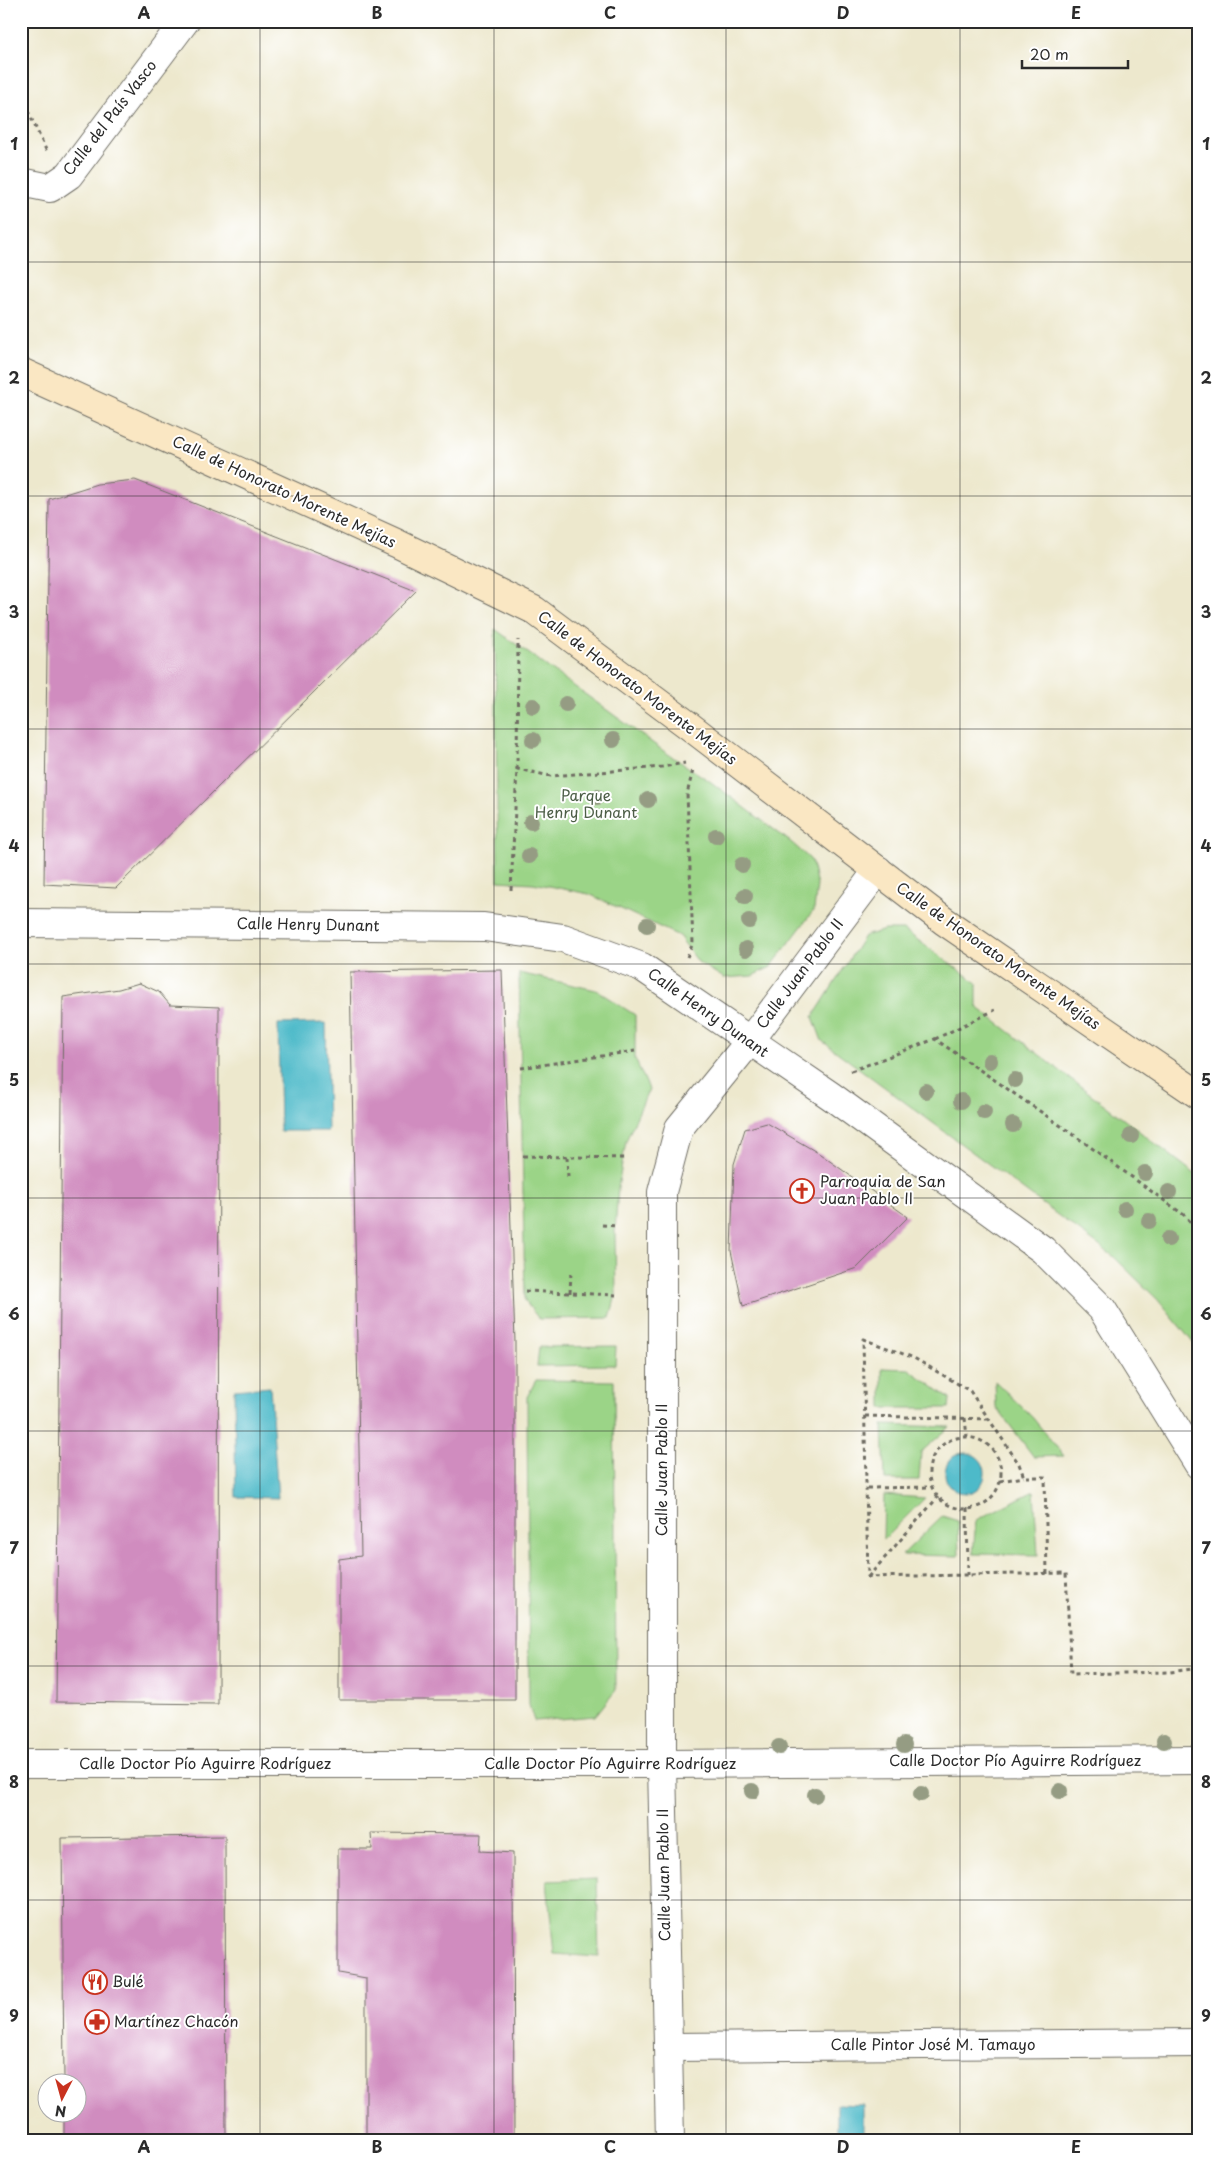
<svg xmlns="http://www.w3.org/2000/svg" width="1220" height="2161" font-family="'Playpen Sans',sans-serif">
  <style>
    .green { fill: #9bd487; stroke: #638059 }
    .water { fill: #4ebac9; stroke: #3c727a }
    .building { fill: #d08cbf }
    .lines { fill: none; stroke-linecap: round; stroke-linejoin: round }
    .street-casing { stroke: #6f6d64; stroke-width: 30 }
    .secondary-casing { stroke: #6f6d64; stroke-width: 30 }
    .path { stroke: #6f6d64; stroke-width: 3; stroke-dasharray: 4 4; stroke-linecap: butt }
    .street { stroke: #fff; stroke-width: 28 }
    .secondary { stroke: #fae7c3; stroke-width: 28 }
    .tree { fill: #959c83 }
    .grid { fill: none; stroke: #2b2b2b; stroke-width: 1; stroke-opacity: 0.55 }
    .labels { text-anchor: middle; stroke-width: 4; stroke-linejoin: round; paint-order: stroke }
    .street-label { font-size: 15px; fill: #2b2b2b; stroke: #fff }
    .park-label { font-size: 15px; fill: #4d5e47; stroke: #fff }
    .poi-label { font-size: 15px; fill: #2b2b2b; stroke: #fff; text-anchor: start }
    .neatline { fill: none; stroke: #2b2b2b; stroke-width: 2 }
    .grid-label { font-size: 16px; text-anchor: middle; font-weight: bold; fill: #2b2b2b }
  </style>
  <rect width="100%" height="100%" fill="#fff"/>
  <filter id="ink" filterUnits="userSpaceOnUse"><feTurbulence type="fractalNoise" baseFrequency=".02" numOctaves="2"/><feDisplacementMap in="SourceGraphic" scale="10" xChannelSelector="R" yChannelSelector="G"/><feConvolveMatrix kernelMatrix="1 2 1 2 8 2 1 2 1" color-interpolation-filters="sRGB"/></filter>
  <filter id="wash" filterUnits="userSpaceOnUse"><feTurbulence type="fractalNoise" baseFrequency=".0096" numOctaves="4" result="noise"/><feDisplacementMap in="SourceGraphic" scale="20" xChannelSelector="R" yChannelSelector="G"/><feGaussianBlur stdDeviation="1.12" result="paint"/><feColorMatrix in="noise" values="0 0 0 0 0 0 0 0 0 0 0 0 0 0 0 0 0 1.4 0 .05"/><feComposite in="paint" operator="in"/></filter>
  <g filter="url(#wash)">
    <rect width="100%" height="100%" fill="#ede8cd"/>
    <!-- green -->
    <g class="green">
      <path d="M495 629 665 752 711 782 792 843 811 860 817 885 814 910 771 967 752 976 724 978 699 963 679 936 589 894 533 883 498 881Z"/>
      <path d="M885 930H904L977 983V1007L1199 1177V1350L1158 1300 1113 1256 822 1041 813 1017 864 936Z"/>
      <path d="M519 973 596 990 635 1015V1059L649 1089 626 1141 618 1188 615 1232 616 1295 610 1318 539 1319 525 1301Z"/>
      <path d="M616 1346 615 1365 537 1366 539 1347Z"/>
      <path d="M882 1368 909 1369 950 1399 949 1408H882Z"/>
      <path d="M536 1380 614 1381 616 1690 595 1716 534 1721 529 1705 527 1397Z"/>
      <path d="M995 1381 1032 1417 1064 1456 1034 1457 996 1407Z"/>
      <path d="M883 1425 950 1427 921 1452 919 1480H885Z"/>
      <path d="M1034 1491 1038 1555 973 1554 976 1520Z"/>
      <path d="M884 1495 925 1498 883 1540Z"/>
      <path d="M942 1516 958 1521 959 1556 902 1555Z"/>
      <path d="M597 1879 599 1957 554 1954 547 1881Z"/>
    </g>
    <!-- water -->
    <g class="water">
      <path d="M326 1023 328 1131H280L278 1024Z"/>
      <path d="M270 1387 278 1498 236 1497 234 1390Z"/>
      <circle cx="965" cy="1473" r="20"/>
      <path d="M837 2104 863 2105V2140H837Z"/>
    </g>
    <g id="blocks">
      <!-- building -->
      <g class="building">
        <path d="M135 480 416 591 116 888 44 884 49 499 97 484Z"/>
        <path d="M502 970 515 1342V1700H339V1559L361 1556 350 972Z"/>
        <path d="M139 983 159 992 170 1005 219 1007 218 1704 56 1702 63 997 119 989Z"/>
        <path d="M767 1123 820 1154 908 1217 857 1268 743 1306 731 1251 734 1164 745 1129Z"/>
        <path d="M371 1833 481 1834 480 1851 513 1853 514 2140H366V1978L338 1973V1849H372Z"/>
        <path d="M225 1836 226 2140H64V2114H78V2084H64L62 1838Z"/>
      </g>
    </g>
  </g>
  <g filter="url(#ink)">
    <use href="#blocks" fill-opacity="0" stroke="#6f6d64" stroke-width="1"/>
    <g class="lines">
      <defs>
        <g id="street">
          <path d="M21 182 50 188 69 175 185 21"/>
          <path d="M21 923 484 927 563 938 642 967 831 1096 1043 1250 1102 1309 1199 1465"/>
          <path d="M21 1764H662L1199 1760"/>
          <path d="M668 2047 1199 2043"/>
          <path d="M670 2140 662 1764V1192L679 1128 749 1042 878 870"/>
        </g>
        <path id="secondary" d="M21 372 396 543 534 610 688 725 944 921 1199 1095"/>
      </defs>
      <!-- street casing -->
      <use href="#street" class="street-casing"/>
      <!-- secondary casing -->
      <use href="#secondary" class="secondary-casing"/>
      <!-- path -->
      <g class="path">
        <path d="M21 96 47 152"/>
        <path d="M517 769 518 640"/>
        <path d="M511 890 517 769 551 776 662 767 685 763"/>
        <path d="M687 957 693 943 687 794 693 770"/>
        <path d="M935 1039 995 1010"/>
        <path d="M521 1068 635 1051"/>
        <path d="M851 1071 935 1039 1067 1130 1184 1215 1199 1231"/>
        <path d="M523 1156 623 1158"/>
        <path d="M567 1157 568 1177"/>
        <path d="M602 1225 616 1226"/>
        <path d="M525 1291 616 1295"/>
        <path d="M570 1293 571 1271"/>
        <path d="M1198 1358 1199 1355"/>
        <path d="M865 1416 989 1419"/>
        <path d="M965 1418 967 1437"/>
        <circle cx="965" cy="1473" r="36"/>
        <path d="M1000 1481 1024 1477"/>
        <path d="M867 1488 932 1487"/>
        <path d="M967 1508 968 1575"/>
        <path d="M1047 1574 1045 1477H1024L1019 1464 970 1391 914 1358 863 1339 868 1577 1066 1573 1071 1674 1170 1672 1199 1668"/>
        <path d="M868 1577 938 1497"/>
      </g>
      <!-- street -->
      <use href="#street" class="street"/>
      <!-- secondary -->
      <use href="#secondary" class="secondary"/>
    </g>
    <!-- trees -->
    <g class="tree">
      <circle cx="566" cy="704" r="8"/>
      <circle cx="533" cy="706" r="8"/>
      <circle cx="533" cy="740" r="8"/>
      <circle cx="613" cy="740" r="8"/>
      <circle cx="597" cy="797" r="8"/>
      <circle cx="648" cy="800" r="8"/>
      <circle cx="531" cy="822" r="8"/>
      <circle cx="716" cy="836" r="8"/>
      <circle cx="529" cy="856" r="8"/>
      <circle cx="742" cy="865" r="8"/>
      <circle cx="745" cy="896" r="8"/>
      <circle cx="749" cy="921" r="8"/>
      <circle cx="647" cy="925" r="8"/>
      <circle cx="746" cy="949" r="8"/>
      <circle cx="990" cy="1061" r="8"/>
      <circle cx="1015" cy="1080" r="8"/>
      <circle cx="926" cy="1091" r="8"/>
      <circle cx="961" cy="1101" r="8"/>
      <circle cx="984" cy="1112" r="8"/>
      <circle cx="1013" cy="1125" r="8"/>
      <circle cx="1131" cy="1136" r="8"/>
      <circle cx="1145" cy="1173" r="8"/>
      <circle cx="1169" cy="1192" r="8"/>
      <circle cx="1125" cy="1209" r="8"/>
      <circle cx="1149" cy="1221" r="8"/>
      <circle cx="1168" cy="1239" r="8"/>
      <circle cx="1164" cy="1741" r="8"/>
      <circle cx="904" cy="1745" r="8"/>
      <circle cx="779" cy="1747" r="8"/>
      <circle cx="752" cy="1791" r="8"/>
      <circle cx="1060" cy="1791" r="8"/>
      <circle cx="921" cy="1794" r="8"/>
      <circle cx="815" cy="1795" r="8"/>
    </g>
  </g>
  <!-- grid -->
  <path class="grid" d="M260 21V2140M494 21V2140M726 21V2140M960 21V2140M21 262H1199M21 496H1199M21 729H1199M21 964H1199M21 1198H1199M21 1431H1199M21 1666H1199M21 1900H1199"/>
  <!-- icons -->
  <defs>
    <symbol id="church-ring" viewBox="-11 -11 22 22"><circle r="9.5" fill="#fff" stroke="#c8321e" stroke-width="1.5"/><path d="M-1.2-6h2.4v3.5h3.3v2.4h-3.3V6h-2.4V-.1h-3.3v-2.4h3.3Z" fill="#c8321e"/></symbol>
    <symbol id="restaurant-ring" viewBox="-11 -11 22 22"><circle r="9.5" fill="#fff" stroke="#c8321e" stroke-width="1.5"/><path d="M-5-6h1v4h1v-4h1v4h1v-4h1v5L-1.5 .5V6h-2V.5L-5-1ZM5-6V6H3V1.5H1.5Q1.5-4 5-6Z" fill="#c8321e"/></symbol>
    <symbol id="pharmacy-ring" viewBox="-11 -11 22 22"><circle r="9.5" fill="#fff" stroke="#c8321e" stroke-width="1.5"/><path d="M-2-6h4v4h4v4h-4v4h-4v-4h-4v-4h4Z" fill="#c8321e"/></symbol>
  </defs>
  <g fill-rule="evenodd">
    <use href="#church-ring" x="788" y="1177" width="28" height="28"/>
    <use href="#restaurant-ring" x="81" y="1968" width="28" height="28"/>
    <use href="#pharmacy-ring" x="83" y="2008" width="28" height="28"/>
  </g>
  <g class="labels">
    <!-- street labels -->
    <g class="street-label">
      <text transform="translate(110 118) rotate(-52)" y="5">Calle del País Vasco</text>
      <text transform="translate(284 492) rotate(25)" y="5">Calle de Honorato Morente Mejías</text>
      <text transform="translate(637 688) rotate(37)" y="5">Calle de Honorato Morente Mejías</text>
      <text transform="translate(308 925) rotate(1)" y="5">Calle Henry Dunant</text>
      <text transform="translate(998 956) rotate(35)" y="5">Calle de Honorato Morente Mejías</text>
      <text transform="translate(800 974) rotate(-53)" y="5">Calle Juan Pablo II</text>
      <text transform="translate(708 1013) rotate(35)" y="5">Calle Henry Dunant</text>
      <text transform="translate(662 1470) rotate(-90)" y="5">Calle Juan Pablo II</text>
      <text x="1015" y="1766">Calle Doctor Pío Aguirre Rodríguez</text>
      <text x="205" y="1769">Calle Doctor Pío Aguirre Rodríguez</text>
      <text x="610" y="1769">Calle Doctor Pío Aguirre Rodríguez</text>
      <text transform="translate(664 1875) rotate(-91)" y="5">Calle Juan Pablo II</text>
      <text x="933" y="2050">Calle Pintor José M. Tamayo</text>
    </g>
    <!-- park labels -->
    <g class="park-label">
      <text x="586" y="801">Parque<tspan x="586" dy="17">Henry Dunant</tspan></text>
    </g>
    <!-- poi labels -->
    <g class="poi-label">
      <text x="820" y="1187">Parroquia de San<tspan x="820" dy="17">Juan Pablo II</tspan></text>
      <text x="112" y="1987">Bulé</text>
      <text x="114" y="2027">Martínez Chacón</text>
    </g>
  </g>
  <!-- margin -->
  <rect width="1220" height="2161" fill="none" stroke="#fff" stroke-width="55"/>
  <!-- north arrow -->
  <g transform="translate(62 2098) rotate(186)"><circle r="24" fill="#ffffff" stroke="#aaaaaa"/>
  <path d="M0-4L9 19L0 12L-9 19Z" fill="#c8321e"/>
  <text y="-8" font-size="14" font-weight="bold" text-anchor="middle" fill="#2b2b2b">N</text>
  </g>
  <!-- scale -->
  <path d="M1022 60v8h106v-8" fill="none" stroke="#2b2b2b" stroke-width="2.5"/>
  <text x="1030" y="60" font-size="15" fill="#2b2b2b" stroke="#ffffff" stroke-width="4" paint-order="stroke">20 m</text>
  <rect x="28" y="28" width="1164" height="2106" class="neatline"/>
  <g class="grid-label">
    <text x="144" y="19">A</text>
    <text x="377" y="19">B</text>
    <text x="610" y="19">C</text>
    <text x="843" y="19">D</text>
    <text x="1076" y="19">E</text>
    <text x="14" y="150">1</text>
    <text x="1206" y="150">1</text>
    <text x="14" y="384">2</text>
    <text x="1206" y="384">2</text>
    <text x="14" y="618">3</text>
    <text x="1206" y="618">3</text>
    <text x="14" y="852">4</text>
    <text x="1206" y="852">4</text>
    <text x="14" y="1086">5</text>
    <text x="1206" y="1086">5</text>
    <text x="14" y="1320">6</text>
    <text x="1206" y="1320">6</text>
    <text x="14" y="1554">7</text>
    <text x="1206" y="1554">7</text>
    <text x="14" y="1788">8</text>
    <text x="1206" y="1788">8</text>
    <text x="14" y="2022">9</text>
    <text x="1206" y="2022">9</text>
    <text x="144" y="2153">A</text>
    <text x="377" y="2153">B</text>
    <text x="610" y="2153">C</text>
    <text x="843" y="2153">D</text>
    <text x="1076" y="2153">E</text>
  </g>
</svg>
